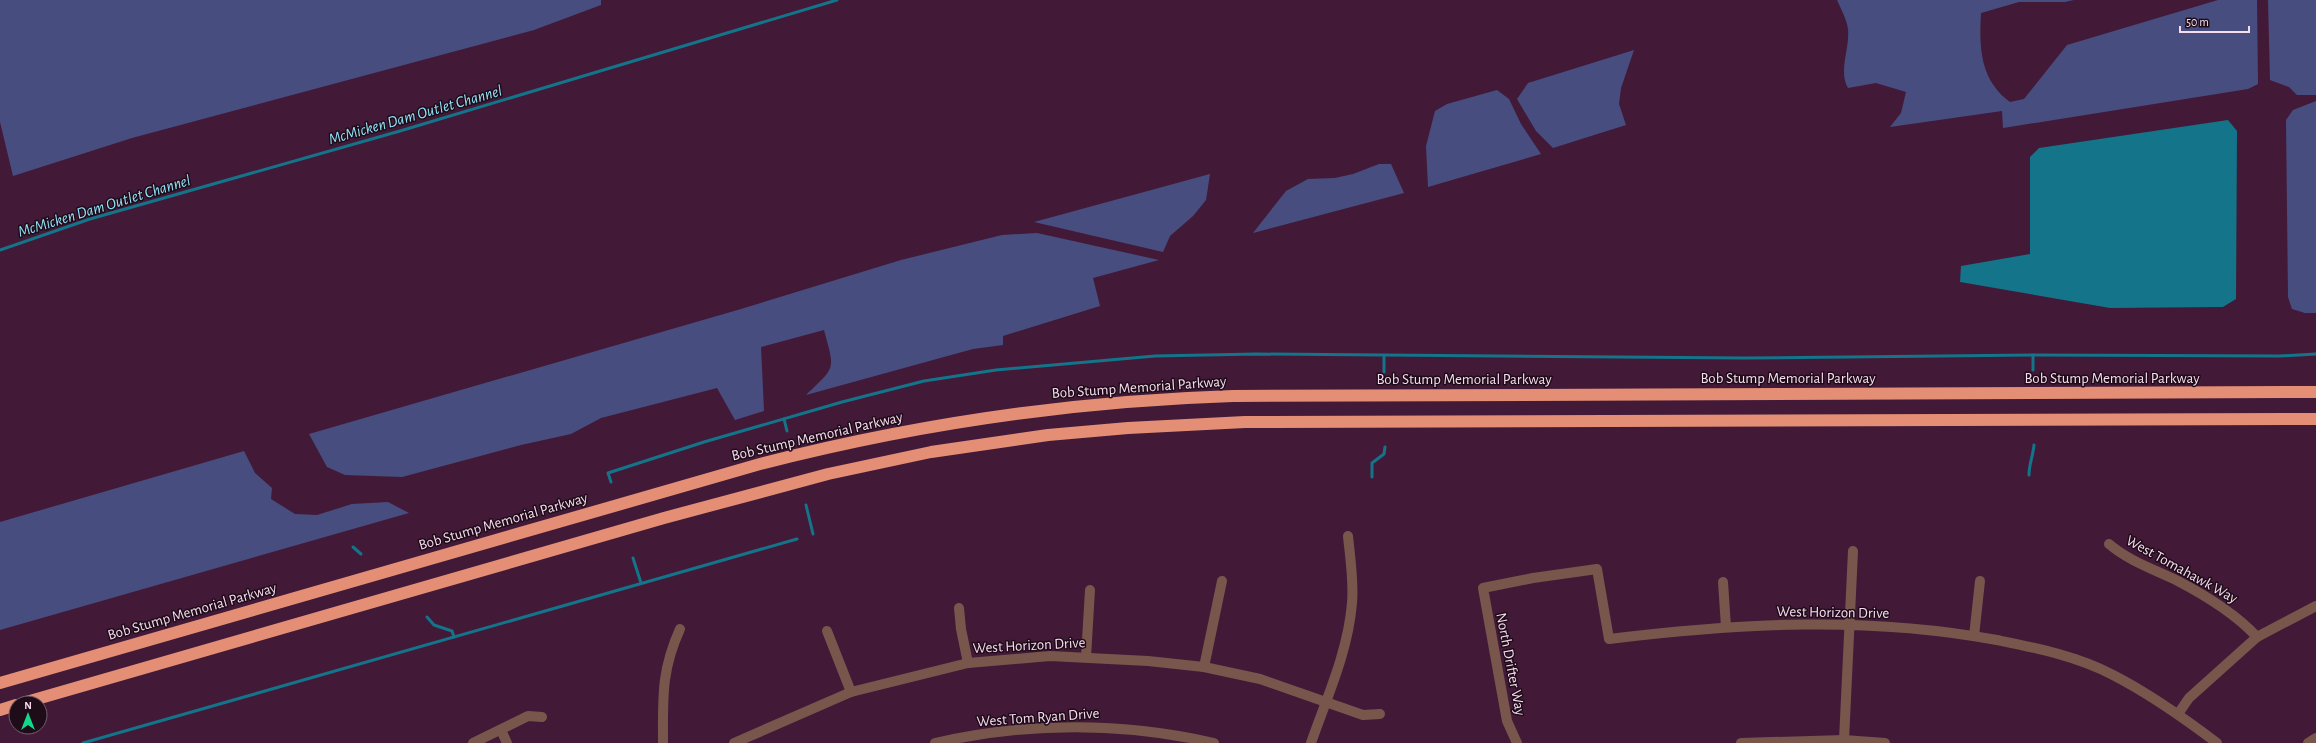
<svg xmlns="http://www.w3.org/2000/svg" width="2316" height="743" font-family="'Alegreya Sans',sans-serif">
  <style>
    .green { fill: #484d7f }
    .water { fill: #13748a }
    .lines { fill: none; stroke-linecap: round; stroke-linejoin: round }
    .stream { stroke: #13748a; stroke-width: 3 }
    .minor { stroke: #79564c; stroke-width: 10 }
    .tertiary { stroke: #79564c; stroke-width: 10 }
    .motorway { stroke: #e48f75; stroke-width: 12 }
    .labels { text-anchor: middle; stroke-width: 3; stroke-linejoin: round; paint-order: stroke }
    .street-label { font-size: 15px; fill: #f7dcee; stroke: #1e0c19 }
    .water-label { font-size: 16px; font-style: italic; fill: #94e4fb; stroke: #1e0c19 }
  </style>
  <rect width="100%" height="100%" fill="#421a38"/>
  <!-- green -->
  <g class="green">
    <path d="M0 0H601V5L534 30 132 138 13 176 0 122Z"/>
    <path d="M1837 0H2074L2065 2H2019L1981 13C1979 48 1980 80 2010 102L2024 99 2067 45 2218 0H2257L2258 84 2248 89 2003 128 2002 111 1890 127 1901 113 1906 92 1876 83 1848 88C1838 71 1850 49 1848 29 1847 20 1841 9 1837 0Z"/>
    <path d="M2268 0H2316V95H2297L2289 87 2270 80Z"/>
    <path d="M1634 50 1621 88 1619 104 1626 125 1553 148 1536 131 1517 99 1528 83Z"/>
    <path d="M1497 90 1509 99 1521 124 1541 154 1428 187 1426 146 1435 111 1447 104Z"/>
    <path d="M2316 101V313H2305L2292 309 2288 297 2286 120 2293 110Z"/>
    <path d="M1379 164H1391L1404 193 1253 233 1286 191 1308 179 1335 178 1353 174Z"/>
    <path d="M1210 174 1206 200 1193 216 1170 236 1163 252 1034 222Z"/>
    <path d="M1037 233 1159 260 1093 278 1100 306 1003 336V345L973 349 806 395C836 366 835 371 824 330L761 347 764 411 735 420 717 388 601 418 571 434 521 445 402 477 345 475 327 467 309 434 741 309 901 260 1002 235Z"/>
    <path d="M244 451 255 473 272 488 271 499 295 514 317 515 352 504 388 502 409 513 0 630V522Z"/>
  </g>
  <!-- water -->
  <path class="water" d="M2228 120 2237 131 2236 299 2223 307 2110 308 1960 282 1961 266 2030 254V157L2039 148Z"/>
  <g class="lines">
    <!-- stream -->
    <g class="stream">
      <path d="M0 250 90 219 400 131 837 0"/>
      <path d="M2033 355V370"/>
      <path d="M1384 356V372"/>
      <path d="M784 419 787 431"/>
      <path d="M2029 475C2029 464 2033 456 2034 445"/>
      <path d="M1372 477V463L1384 454 1385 447"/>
      <path d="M611 482 608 473 704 442 842 402 924 381 996 370 1155 356 1256 354 1744 358 2033 355 2280 356 2316 354"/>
      <path d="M806 505 813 534"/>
      <path d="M353 547 361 554"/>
      <path d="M633 558 641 583"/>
      <path d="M427 617 434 625 452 631 454 637"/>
      <path d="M83 743 797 539"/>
    </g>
    <!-- minor -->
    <g class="minor">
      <path d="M2109 544C2129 561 2153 569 2176 580 2205 595 2235 613 2257 637"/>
      <path d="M1723 582 1726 627"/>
      <path d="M959 608 961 629 968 663"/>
      <path d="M827 631 851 692"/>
      <path d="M1974 636 1980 581"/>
      <path d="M1086 657 1090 590"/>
      <path d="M1204 667 1222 581"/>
      <path d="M2178 714 2189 698 2257 637 2316 606"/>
      <path d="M501 730 507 743"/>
      <path d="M1844 740 1853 551"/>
      <path d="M473 743 528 716 542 717"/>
      <path d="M663 743C663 698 661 671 680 629"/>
      <path d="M734 743 851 692 968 663 1050 656 1148 661 1204 667 1260 679 1363 715 1380 714"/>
      <path d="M1311 743C1327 697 1348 652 1352 603 1354 581 1350 557 1348 536"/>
      <path d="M1517 743 1507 721 1483 588 1533 578 1597 569 1609 639C1740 623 1867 616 1997 640 2036 648 2077 656 2113 675 2150 694 2184 718 2217 743"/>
      <path d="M1741 743 1844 740 1885 743"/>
      <path d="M2308 743 2316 738"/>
    </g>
    <!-- tertiary -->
    <path class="tertiary" d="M935 743C1027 722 1123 722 1214 743"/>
    <!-- motorway -->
    <g class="motorway">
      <path d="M0 683 760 464C915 424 1072 401 1233 396L2316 392"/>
      <path d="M23 703 664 518 828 474 931 452 1048 435 1128 428 1245 422 2316 419"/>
      <path d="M0 710 16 705"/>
    </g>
  </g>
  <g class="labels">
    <!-- street labels -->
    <g class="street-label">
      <text x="1788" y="383">Bob Stump Memorial Parkway</text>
      <text x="2112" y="383">Bob Stump Memorial Parkway</text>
      <text x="1464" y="384">Bob Stump Memorial Parkway</text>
      <text transform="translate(1139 387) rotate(-4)" y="5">Bob Stump Memorial Parkway</text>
      <text transform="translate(817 436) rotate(-13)" y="5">Bob Stump Memorial Parkway</text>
      <text transform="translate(503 521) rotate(-16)" y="5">Bob Stump Memorial Parkway</text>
      <text transform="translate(2182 569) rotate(29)" y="5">West Tomahawk Way</text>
      <text transform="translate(192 611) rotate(-16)" y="5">Bob Stump Memorial Parkway</text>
      <text transform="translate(1833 612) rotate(1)" y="5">West Horizon Drive</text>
      <text transform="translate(1029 645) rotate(-3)" y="5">West Horizon Drive</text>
      <text transform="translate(1511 664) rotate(79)" y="5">North Drifter Way</text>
      <text transform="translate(1038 717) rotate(-4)" y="5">West Tom Ryan Drive</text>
    </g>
    <!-- water labels -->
    <g class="water-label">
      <text transform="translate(415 114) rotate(-16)" y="6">McMicken Dam Outlet Channel</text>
      <text transform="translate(104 205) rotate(-17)" y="6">McMicken Dam Outlet Channel</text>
    </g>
  </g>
  <!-- north arrow -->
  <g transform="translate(28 715)"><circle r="19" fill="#1e0c19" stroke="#755f6e"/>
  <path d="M0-3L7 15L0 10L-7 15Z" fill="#12d98a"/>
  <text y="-6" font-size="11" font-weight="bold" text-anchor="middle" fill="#f7dcee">N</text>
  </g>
  <!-- scale -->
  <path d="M2180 26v6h69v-6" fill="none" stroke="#f7dcee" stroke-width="2"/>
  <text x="2186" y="26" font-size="12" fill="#f7dcee" stroke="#1e0c19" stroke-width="3" paint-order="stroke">50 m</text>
</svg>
